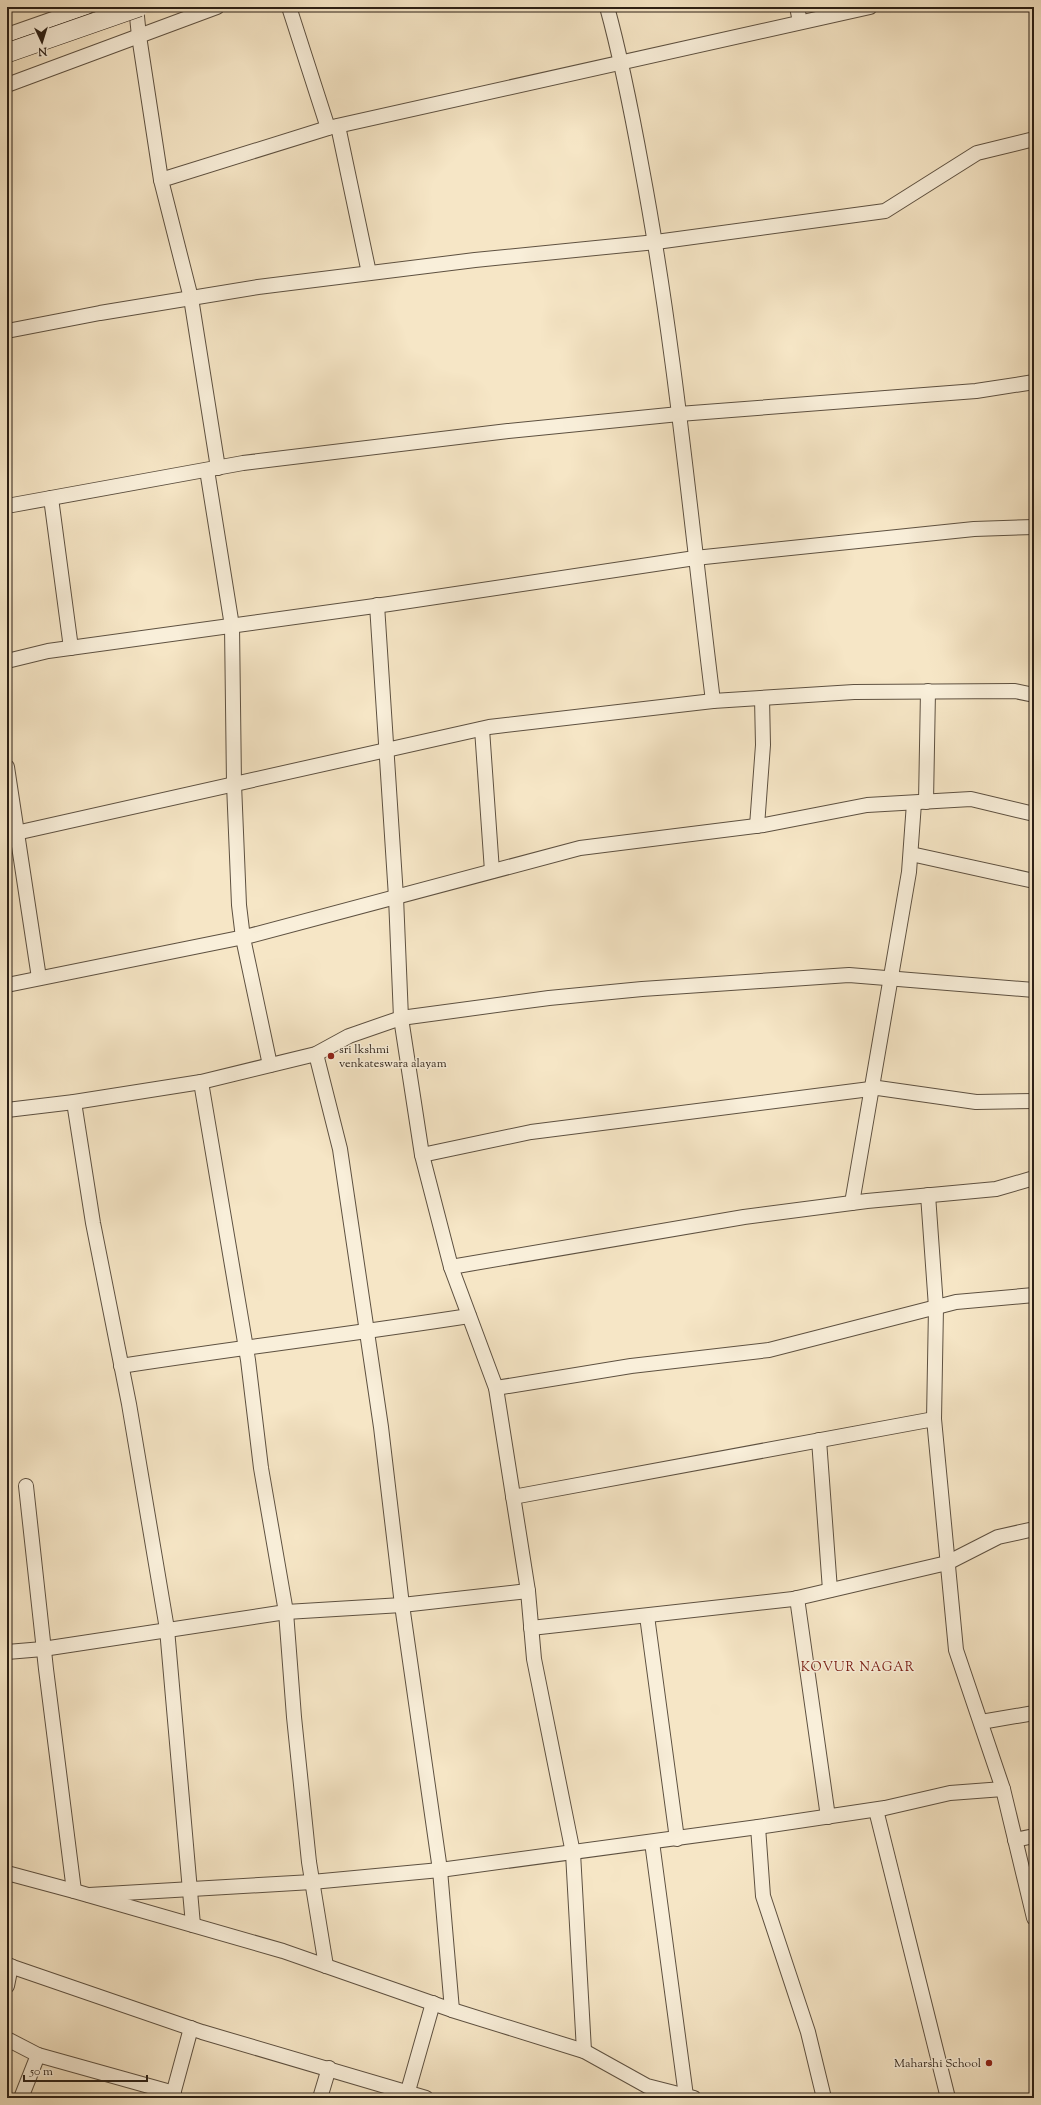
<svg xmlns="http://www.w3.org/2000/svg" width="1041" height="2105" font-family="'Sorts Mill Goudy',serif">
  <style>
    .lines { fill: none; stroke-linecap: round; stroke-linejoin: round }
    .street-casing { stroke: #5e5141; stroke-width: 16 }
    .street { stroke: #f9efda; stroke-width: 14 }
    .secondary-bridge-casing { stroke: #2b1f15; stroke-width: 20; stroke-linecap: butt }
    .secondary-bridge { stroke: #f9efda; stroke-width: 19 }
    .poi-dot { fill: #8f2418; stroke: #f9efda; stroke-width: 1.5 }
    .labels { text-anchor: middle; stroke-width: 3; stroke-linejoin: round; paint-order: stroke }
    .poi-label { font-size: 12px; fill: #2b1f15; stroke: #f9efda; text-anchor: start }
    .neighbourhood-label { font-size: 13px; letter-spacing: 1px; fill: #7a1f14; stroke: #f9efda }
  </style>
  <rect width="100%" height="100%" fill="#f6e6c6"/>
  <filter id="stains"><feTurbulence type="fractalNoise" baseFrequency=".005" numOctaves="4"/><feColorMatrix values="0 0 0 0 .2 0 0 0 0 .09 0 0 0 0 .02 0 0 0 .5 -.17"/></filter>
  <radialGradient id="worn" r=".72"><stop offset=".6" stop-color="#630" stop-opacity="0"/><stop offset="1" stop-color="#630" stop-opacity=".3"/></radialGradient>
  <g class="lines">
    <defs>
      <g id="street">
        <path d="M136 7 139 36 161 180"/>
        <path d="M289 7 328 128"/>
        <path d="M607 7C622 61 632 114 642 169 675 345 691 524 713 701"/>
        <path d="M797 7 800 22"/>
        <path d="M7 35 87 7"/>
        <path d="M7 85 217 7"/>
        <path d="M338 126 369 273"/>
        <path d="M7 331 100 313 258 287 475 260 656 242 885 211 977 153 1034 139"/>
        <path d="M218 468 191 298 161 180 328 128 870 7"/>
        <path d="M207 470 232 626 234 784 239 905 243 938 270 1065"/>
        <path d="M51 498 71 648"/>
        <path d="M7 506 243 463 508 431 679 414 976 391 1034 382"/>
        <path d="M377 605 396 897 401 1018 422 1155 451 1267 496 1388 528 1591 534 1659 573 1853 584 2051"/>
        <path d="M7 661 48 651 389 604 695 558 974 529 1034 527"/>
        <path d="M482 729 492 871"/>
        <path d="M7 767 39 978"/>
        <path d="M926 802 928 691"/>
        <path d="M757 826 763 745 762 698"/>
        <path d="M7 835 489 727 713 701 854 692 1015 691 1034 695"/>
        <path d="M911 854 1034 881"/>
        <path d="M7 985 249 936 580 848 764 825 867 805 971 799 1034 814"/>
        <path d="M316 1054 340 1149 381 1427 402 1605 440 1870 452 2010"/>
        <path d="M201 1082 248 1360 261 1468 286 1612 294 1717 309 1862 326 1966"/>
        <path d="M74 1102 93 1223 129 1404 167 1629 193 1925"/>
        <path d="M7 1110 74 1102 201 1082 316 1054 349 1036 401 1018 549 998 642 989 849 975 1034 990"/>
        <path d="M422 1155 531 1132 878 1088 976 1102 1034 1101"/>
        <path d="M928 1195 936 1307 934 1419"/>
        <path d="M852 1203 909 872 914 803"/>
        <path d="M451 1267 744 1217 867 1201 996 1189 1034 1178"/>
        <path d="M121 1366C237 1348 353 1334 469 1316"/>
        <path d="M496 1388 631 1366 769 1350 956 1302 1034 1295"/>
        <path d="M819 1440 830 1590"/>
        <path d="M26 1486 46 1669 74 1891"/>
        <path d="M513 1497 934 1419 956 1650 1003 1789 1034 1918"/>
        <path d="M797 1598 828 1817"/>
        <path d="M647 1616 677 1839"/>
        <path d="M531 1628 793 1599 947 1563 998 1537 1034 1529"/>
        <path d="M7 1652 43 1649 286 1612 402 1605 528 1591"/>
        <path d="M981 1722 1034 1713"/>
        <path d="M876 1810 948 2098"/>
        <path d="M758 1827 763 1896 808 2032 824 2098"/>
        <path d="M1015 1840 1034 1836"/>
        <path d="M652 1842 686 2096"/>
        <path d="M7 1873 74 1891 283 1951 452 2010 584 2051 647 2086 694 2098"/>
        <path d="M89 1895 312 1882 440 1870 758 1827 885 1808 950 1793 1003 1789"/>
        <path d="M7 1965 202 2032 426 2098"/>
        <path d="M7 1986 11 1966"/>
        <path d="M7 2039 38 2055 174 2093"/>
        <path d="M21 2098 38 2055"/>
        <path d="M172 2098 191 2028"/>
        <path d="M320 2098 329 2068"/>
        <path d="M406 2098 433 2003"/>
      </g>
    </defs>
    <!-- street casing -->
    <use href="#street" class="street-casing"/>
    <!-- street -->
    <use href="#street" class="street"/>
    <defs>
      <path id="secondary-bridge" d="M7 53 139 7"/>
    </defs>
    <!-- secondary-bridge casing -->
    <use href="#secondary-bridge" class="secondary-bridge-casing"/>
    <!-- secondary-bridge -->
    <use href="#secondary-bridge" class="secondary-bridge"/>
  </g>
  <!-- markers -->
  <g class="poi-dot">
    <circle cx="331" cy="1056" r="4"/>
    <circle cx="989" cy="2063" r="4"/>
  </g>
  <g class="labels">
    <!-- poi labels -->
    <g class="poi-label">
      <text x="339" y="1053">sri lkshmi<tspan x="339" dy="14">venkateswara alayam</tspan></text>
      <text x="981" y="2067" text-anchor="end">Maharshi School</text>
    </g>
    <!-- neighbourhood labels -->
    <g class="neighbourhood-label">
      <text x="858" y="1671">KOVUR NAGAR</text>
    </g>
  </g>
  <!-- margin -->
  <rect width="1041" height="2105" fill="none" stroke="#f6e6c6" stroke-width="24"/>
  <rect x="8" y="8" width="1025" height="2089" fill="none" stroke="#2b1f15" stroke-width="2"/>
  <rect x="12" y="12" width="1017" height="2081" fill="none" stroke="#2b1f15"/>
  <!-- north arrow -->
  <g transform="translate(42 42) rotate(176)" stroke="#f9efda" stroke-width="3" paint-order="stroke">
  <path d="M0-3L7 15L0 10L-7 15Z" fill="#2b1f15"/>
  <text y="-6" font-size="11" font-weight="bold" text-anchor="middle" fill="#2b1f15">N</text>
  </g>
  <!-- scale -->
  <path d="M24 2075v6h123v-6" fill="none" stroke="#2b1f15" stroke-width="2"/>
  <text x="30" y="2075" font-size="12" fill="#2b1f15" stroke="#f9efda" stroke-width="3" paint-order="stroke">50 m</text>
  <rect width="100%" height="100%" filter="url(#stains)"/>
  <rect width="100%" height="100%" fill="url(#worn)"/>
</svg>
